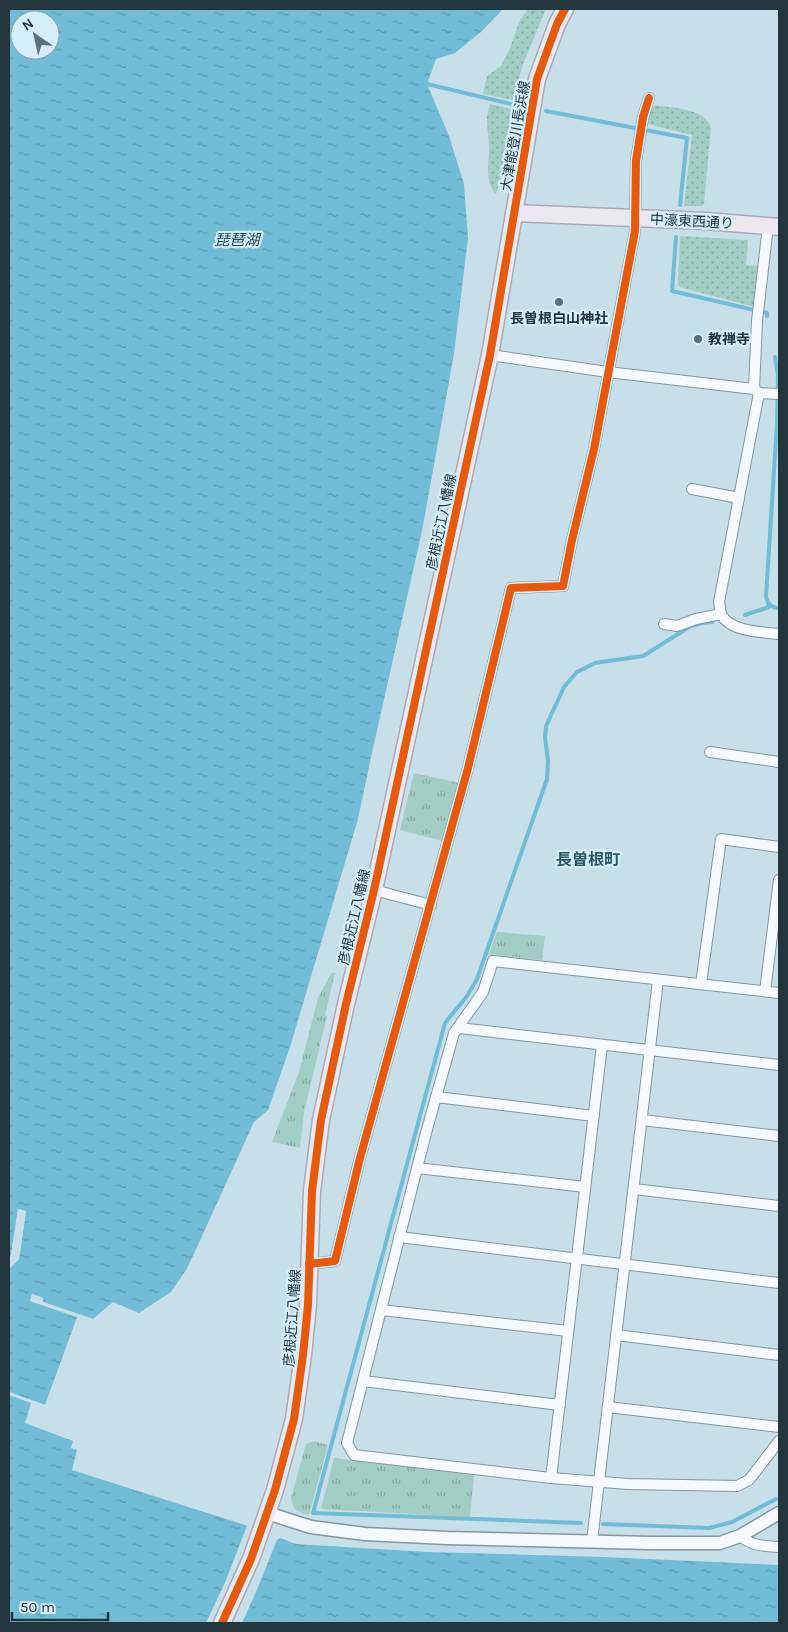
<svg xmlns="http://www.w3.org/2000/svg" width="788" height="1632" font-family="Karla,'Noto Sans JP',sans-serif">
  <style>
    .grass { fill: url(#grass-dots) }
    .park { fill: url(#park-tufts) }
    .water { fill: url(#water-ripples); fill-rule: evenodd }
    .pier { fill: #c6dfe9 }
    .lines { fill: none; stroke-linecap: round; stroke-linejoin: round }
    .stream { stroke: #71bcd7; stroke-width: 4 }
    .minor-casing { stroke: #83979f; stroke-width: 12 }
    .tertiary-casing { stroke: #83979f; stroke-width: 15 }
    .primary-casing { stroke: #aca9b7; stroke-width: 19 }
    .minor { stroke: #f6fafc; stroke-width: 10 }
    .tertiary { stroke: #f6fafc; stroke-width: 12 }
    .primary { stroke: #ede8ef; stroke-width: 16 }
    .cycleway-casing { stroke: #d4effb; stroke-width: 11 }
    .cycleway { stroke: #e8590c; stroke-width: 8 }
    .poi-dot { fill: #5c7079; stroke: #d4effb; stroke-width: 2 }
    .labels { text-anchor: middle; stroke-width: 4.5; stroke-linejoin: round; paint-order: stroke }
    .street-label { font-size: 14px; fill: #23353d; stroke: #d4effb }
    .poi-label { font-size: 14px; font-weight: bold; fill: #23353d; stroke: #d4effb }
    .water-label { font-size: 15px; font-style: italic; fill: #1e4757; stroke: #d4effb }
    .quarter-label { font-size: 16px; font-weight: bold; fill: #2c5767; stroke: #d4effb }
  </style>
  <defs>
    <pattern id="grass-dots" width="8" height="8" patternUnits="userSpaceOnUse" patternTransform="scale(1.25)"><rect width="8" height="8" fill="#a2cdc4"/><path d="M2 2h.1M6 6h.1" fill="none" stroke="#84a7a0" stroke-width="1.8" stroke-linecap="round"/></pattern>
    <pattern id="park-tufts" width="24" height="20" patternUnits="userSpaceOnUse" patternTransform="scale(1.25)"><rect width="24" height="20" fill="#a2cdc4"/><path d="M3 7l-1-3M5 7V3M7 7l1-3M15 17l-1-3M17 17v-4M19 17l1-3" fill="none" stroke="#84a7a0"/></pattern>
    <pattern id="water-ripples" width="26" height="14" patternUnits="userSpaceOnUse" patternTransform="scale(1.25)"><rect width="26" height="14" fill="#71bcd7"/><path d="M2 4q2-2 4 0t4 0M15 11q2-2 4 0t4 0" fill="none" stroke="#5c9ab0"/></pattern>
  </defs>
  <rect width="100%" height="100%" fill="#c6dfe9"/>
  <!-- grass -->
  <g class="grass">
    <path d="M528 9H546L523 64 513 100 483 94 487 76 501 66 510 48 520 20Z"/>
    <path d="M490 104 511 109 503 169 496 194C484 181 489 164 489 148 489 138 487 129 487 119 487 114 489 109 490 104Z"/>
    <path d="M655 105C672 108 704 108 711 127L704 204 701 206H684L692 135 644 123 645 117Z"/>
    <path d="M680 236 748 240 746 265 760 266 755 307 679 287 678 284Z"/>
  </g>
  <!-- park -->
  <g class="park">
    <path d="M414 773 460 783 443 841 400 830Z"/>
    <path d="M497 932 545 936 542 960 489 954Z"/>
    <path d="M331 973H335L325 1015 327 1016 304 1112 300 1148 272 1142 299 1072 318 998Z"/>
    <path d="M314 1441 328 1445 309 1515C297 1511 294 1512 291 1498L306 1444Z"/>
    <path d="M334 1458 474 1475 470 1517 321 1509Z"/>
  </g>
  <!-- water -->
  <g class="water">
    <path d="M9 9H503L482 31 455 53 436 59 427 84 449 136 464 184 468 238 454 354 422 531 371 757 358 819 290 1047 268 1110 254 1122 192 1258 186 1270 171 1292 139 1313 113 1302 93 1319 43 1302V1298L32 1294 30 1301 77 1317 45 1405 9 1392V1269L19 1259 26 1211 18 1209 11 1255 9 1258ZM20 20H50V50H20Z"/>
    <path d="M9 1395 31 1403 25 1423 73 1441 71 1448 77 1450 72 1470 245 1525 296 1544 427 1552 603 1557 779 1565V1623H9Z"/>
  </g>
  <!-- pier -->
  <g class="pier">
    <path d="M18 1209 26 1211 19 1259 9 1269V1266L17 1258 23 1213 20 1212 14 1255 9 1260 11 1255Z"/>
    <path d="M32 1294 43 1298V1302L93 1319 92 1322 30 1301Z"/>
    <path d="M9 1392 45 1405 44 1407 9 1395Z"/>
    <path d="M248 1523 283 1536 277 1540 256 1592 242 1623H206L226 1580Z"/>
  </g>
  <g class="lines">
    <!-- stream -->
    <g class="stream">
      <path d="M423 85 427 84 511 104"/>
      <path d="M546 111 687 138 680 205"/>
      <path d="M676 237 672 291 767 313V316"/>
      <path d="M775 357 778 375 777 424 766 597C768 604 772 608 779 608"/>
      <path d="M745 615 769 607 768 603"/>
      <path d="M581 1523 313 1513 445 1023 467 996 477 979 547 779 548 761 545 738 546 726 564 687 577 672 595 663 643 656 691 626 702 623 712 622"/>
      <path d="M603 1524 709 1528 732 1522 776 1499"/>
    </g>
    <defs>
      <g id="minor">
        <path d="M490 355 608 372 754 389 759 393 779 394"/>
        <path d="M754 389 757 321 768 226"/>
        <path d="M759 393 719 602C720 605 720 611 721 614 730 632 762 632 779 634"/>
        <path d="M692 489 739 498"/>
        <path d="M664 624 677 626 696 619 721 614"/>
        <path d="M710 752 779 762"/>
        <path d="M374 890 431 905"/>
        <path d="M701 984 721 839 779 847"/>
        <path d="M765 991 779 880"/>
        <path d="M779 993 493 961 483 992 454 1033 426 1133 347 1443 354 1455 551 1478 628 1484 737 1486 749 1480 779 1441"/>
        <path d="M459 1028 779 1065"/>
        <path d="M436 1097 594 1116"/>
        <path d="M642 1120 779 1136"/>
        <path d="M417 1168 585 1187"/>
        <path d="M634 1189 779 1206"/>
        <path d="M399 1237 779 1283"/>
        <path d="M309 1264 335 1261 360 1158 468 768 511 588 563 586 572 540 594 449 635 231 636 161 643 117 649 98"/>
        <path d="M381 1310 568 1331"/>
        <path d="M616 1335 779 1355"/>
        <path d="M363 1381 560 1405"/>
        <path d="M608 1407 779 1427"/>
        <path d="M551 1478 602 1045"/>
        <path d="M740 1536C752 1546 764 1546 779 1547"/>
        <path d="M592 1541 658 980"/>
      </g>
      <path id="tertiary" d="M267 1513 311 1527 365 1534 447 1538 650 1543H720L740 1536 779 1513"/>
      <g id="primary">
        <path d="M514 213 705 221 779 227"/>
        <path d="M222 1623 251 1559 275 1490 294 1419 303 1355 308 1305 312 1191 321 1120 346 1004 374 890 490 355 537 79 557 24 565 9"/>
      </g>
    </defs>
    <!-- minor casing -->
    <use href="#minor" class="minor-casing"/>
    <!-- tertiary casing -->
    <use href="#tertiary" class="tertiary-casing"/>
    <!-- primary casing -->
    <use href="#primary" class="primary-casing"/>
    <!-- minor -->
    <use href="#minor" class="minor"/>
    <!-- tertiary -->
    <use href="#tertiary" class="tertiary"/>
    <!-- primary -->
    <use href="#primary" class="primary"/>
    <defs>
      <g id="cycleway">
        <path d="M309 1264 335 1261 360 1158 468 768 511 588 563 586 572 540 594 449 635 231 636 161 643 117 649 98"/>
        <path d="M222 1623 251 1559 275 1490 294 1419 303 1355 308 1305 312 1191 321 1120 346 1004 374 890 490 355 537 79 557 24 565 9"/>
      </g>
    </defs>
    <!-- cycleway casing -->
    <use href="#cycleway" class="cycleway-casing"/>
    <!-- cycleway -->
    <use href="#cycleway" class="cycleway"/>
  </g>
  <!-- markers -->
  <g class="poi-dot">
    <circle cx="559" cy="302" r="5"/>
    <circle cx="698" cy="339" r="5"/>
  </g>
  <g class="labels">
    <!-- street labels -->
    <g class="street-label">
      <text transform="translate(515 136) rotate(-80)" y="5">大津能登川長浜線</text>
      <text transform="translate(692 221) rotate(3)" y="5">中濠東西通り</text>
      <text transform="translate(441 522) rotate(-78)" y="5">彦根近江八幡線</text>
      <text transform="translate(354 917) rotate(-77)" y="5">彦根近江八幡線</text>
      <text transform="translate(292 1318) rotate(-86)" y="5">彦根近江八幡線</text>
    </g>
    <!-- poi labels -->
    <g class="poi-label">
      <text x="559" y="323">長曽根白山神社</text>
      <text x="708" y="344" text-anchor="start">教禅寺</text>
    </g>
    <!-- water labels -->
    <g class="water-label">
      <text x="237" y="245">琵琶湖</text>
    </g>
    <!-- quarter labels -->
    <g class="quarter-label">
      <text x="588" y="865">長曽根町</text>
    </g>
  </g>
  <!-- border -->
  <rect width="788" height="1632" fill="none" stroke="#23353d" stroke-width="20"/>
  <!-- north arrow -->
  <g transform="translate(35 35) rotate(326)"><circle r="24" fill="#d4effb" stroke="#8da5af"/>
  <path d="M0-4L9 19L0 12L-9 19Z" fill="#5c7079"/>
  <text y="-8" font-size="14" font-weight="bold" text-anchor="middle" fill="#23353d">N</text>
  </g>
  <!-- scale -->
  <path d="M12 1612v8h96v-8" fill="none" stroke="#23353d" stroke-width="2.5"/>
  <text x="20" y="1612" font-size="15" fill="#23353d" stroke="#d4effb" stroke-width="4" paint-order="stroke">50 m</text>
</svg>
